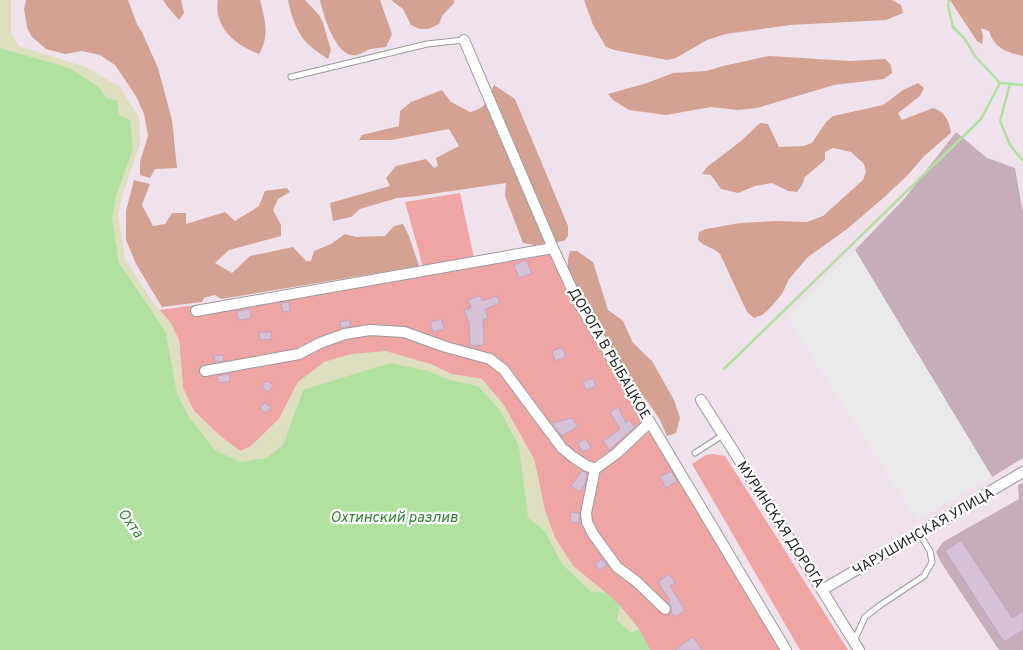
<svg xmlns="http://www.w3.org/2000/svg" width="1023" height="650" font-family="Overpass,sans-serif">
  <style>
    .construction { fill: #c5adb9 }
    .grass { fill: #efa5a3 }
    .forest { fill: #d3a293 }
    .wetland { fill: #dddfbe }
    .parking { fill: #eaeaea }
    .water { fill: #b0e19f }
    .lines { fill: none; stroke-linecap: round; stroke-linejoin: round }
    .stream { stroke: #b0e19f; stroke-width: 2.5 }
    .building { fill: #d6c2d7; stroke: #c1a4c3 }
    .service-casing { stroke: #9b9b9b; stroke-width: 7 }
    .minor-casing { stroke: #9b9b9b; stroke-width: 12 }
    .service { stroke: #fff; stroke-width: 5 }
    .minor { stroke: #fff; stroke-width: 10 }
    .labels { text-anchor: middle; stroke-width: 4.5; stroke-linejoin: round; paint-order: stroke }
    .street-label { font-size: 14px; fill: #1e1e1e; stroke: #fff }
    .water-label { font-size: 15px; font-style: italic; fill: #338435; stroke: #fff }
  </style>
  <rect width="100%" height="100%" fill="#f0e2ed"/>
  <!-- construction -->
  <g class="construction">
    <path d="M956 132 987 158 1015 168 1023 213V458L992 477 855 250 904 199Z"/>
    <path d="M1023 483V650H999L942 564 936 552 943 542 1019 499 1018 485Z"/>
  </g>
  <!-- grass -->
  <g class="grass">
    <path d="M460 193 475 263 552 252 784 650H650L639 629 620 606 606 593 573 566 555 538 545 511 534 459 482 379 451 374 430 364 298 382 279 419 250 447 240 451 219 435 194 411 183 388 179 340 159 310 425 274 405 202Z"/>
    <path d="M713 454 725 456 848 650H800L692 464 706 455Z"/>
  </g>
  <!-- forest -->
  <g class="forest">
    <path d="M26 0H128L137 24 142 32 158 68 172 120 177 168 155 169 150 178 140 175V162L148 136 144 114 136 96 115 65 100 55 82 51 65 54 46 49 31 36 27 27 24 9Z"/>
    <path d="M163 0H181L184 13 179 20 167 6Z"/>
    <path d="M218 0H260C265 20 270 35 259 54 236 46 213 27 218 0Z"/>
    <path d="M288 0H305L319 15 323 23 331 50 328 59C321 54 311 48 305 41 296 30 291 15 288 0Z"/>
    <path d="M320 0H380L392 34 386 47C381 48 375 48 370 49 365 51 361 54 356 55 336 59 323 14 320 0Z"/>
    <path d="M391 0H454V3L442 16 439 24 429 29H419L411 25 403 9Z"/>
    <path d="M584 0H892L901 5 903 13 886 20 790 25 726 34 707 40 676 58 667 60 614 50 606 47 593 25Z"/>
    <path d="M950 0H1023V56C1006 52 995 49 989 31L981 28 983 36 982 44 977 41Z"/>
    <path d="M769 56 850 61 885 59 891 65 892 73 884 79 834 85 757 108 738 110 711 107 666 115 629 110 613 100 608 94 647 83 673 73 707 71 723 66Z"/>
    <path d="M918 83 924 88 920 96 898 113 902 120 933 108C945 112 949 120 951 133L924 156 907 176 881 200 847 229 808 257 789 279 782 294 770 308 762 315 754 318 747 312 720 254C711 246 706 248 698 240L699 232 706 229 740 223 777 221 807 222 823 216 863 180 866 172 864 164 851 152 833 148 825 152V160L805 177 802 185 797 192 788 191 772 183 755 186 738 193 721 189 711 175 702 174 707 167 741 141 760 123 768 124 779 147 804 146 812 143 826 122 833 116 883 105 903 90Z"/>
    <path d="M494 85 515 99 568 226V236L564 241 535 245 523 243 505 196 506 183 417 196 397 198 360 209 351 217 333 221 330 203 390 186 386 178 396 166 426 159 434 168 438 166 436 158 459 146 449 129 391 140H359L362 135 399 126 400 111 411 102 442 90 451 102 470 112C487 108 487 100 494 85Z"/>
    <path d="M134 180 150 184 142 205 153 226 165 224 172 213H186V224L225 212 235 221 259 206 265 191 287 188 290 192 278 199 273 210 281 225V236L229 250 215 263 232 273 250 256 293 247 306 261H311L314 251 331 244 345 234 356 237 385 236 394 226 403 224 409 236 419 266 221 299 215 295 204 298 202 302 162 307 136 264 126 240V211Z"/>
    <path d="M570 251H577L593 262 608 310 623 321 633 343 652 361 674 400 680 418 676 433 667 436 660 420 648 402 634 388 580 299 568 269V259Z"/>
  </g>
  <!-- wetland -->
  <g class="wetland">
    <path d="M0 0H11V33L19 46 86 67 120 87 139 117 140 144 123 194 118 215 125 259 152 301 171 323 179 340 183 388 194 412 219 435 240 451 250 447 279 419 298 382 324 362 351 354 386 351 430 364 451 374 482 379 504 405 534 459 545 511 555 538 573 566 606 593 591 592 562 564 545 531 527 518 519 446 478 386 450 380 428 371 303 390 283 445 266 458 240 462 215 450 189 417 177 394 166 333 150 308 119 263 112 219 116 196 133 149 119 115 106 98 100 88 70 68 0 48Z"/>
    <path d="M620 606 639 629 631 634 617 620Z"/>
  </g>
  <!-- parking -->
  <path class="parking" d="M855 250 992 477 917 520 786 316Z"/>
  <!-- water -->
  <path class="water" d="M0 48 70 68 100 88 106 98 117 101 119 115 130 120 133 149 116 196 112 219 119 263 150 308 166 333 177 394 189 417 215 450 240 462 266 458 283 445 303 390 390 363 428 371 450 380 478 386 499 409 519 446 528 518 545 531 562 564 590 591 606 593 620 606 617 620 631 633 639 629 650 650H0Z"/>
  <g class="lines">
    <!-- stream -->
    <g class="stream">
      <path d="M949 0 948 6 953 27 965 39 975 56 1000 83 1023 85"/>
      <path d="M1010 84 1000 121 1010 145 1023 161"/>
      <path d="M724 369 981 119 1000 83"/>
    </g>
  </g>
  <!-- building -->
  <g class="building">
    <path d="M526 260 532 273 519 278 514 265Z"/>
    <path d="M480 296 482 301 497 296 500 303 485 309 488 318 483 320 484 345 470 346 469 323 464 310 471 308 468 300Z"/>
    <path d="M289 302 290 311 283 312 281 303Z"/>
    <path d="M250 309 251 318 238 320 237 311Z"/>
    <path d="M442 319 444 329 433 332 430 322Z"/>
    <path d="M349 320 351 326 341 328 340 322Z"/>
    <path d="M259 332H271L272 339 260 340Z"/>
    <path d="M562 347 566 357 555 361 552 351Z"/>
    <path d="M223 355 224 361 215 362 214 356Z"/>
    <path d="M229 374 230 381 219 383 217 376Z"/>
    <path d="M593 378 596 386 586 390 583 382Z"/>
    <path d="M265 381 273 384 269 392 262 388Z"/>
    <path d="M265 402 271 408 266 413 260 408Z"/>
    <path d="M618 407 626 423 629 420 635 427 609 450 603 441 620 429 610 412Z"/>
    <path d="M572 418 578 426 562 436 552 423Z"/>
    <path d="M586 439 591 448 582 452 578 443Z"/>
    <path d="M582 471 587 473 585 484 580 492 571 486Z"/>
    <path d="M671 471 677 481 666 488 660 477Z"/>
    <path d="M571 512 579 513V523L570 522Z"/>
    <path d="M961 540 1012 618 1023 611V630L1004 642 945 551Z"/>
    <path d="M602 559 607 565 599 570 595 564Z"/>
    <path d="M669 574 675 583 670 586 685 610 675 617 671 612V607L668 603 670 601 658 582Z"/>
    <path d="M693 637 702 650H675Z"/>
  </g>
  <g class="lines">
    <defs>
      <g id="service">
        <path d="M291 77 427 44 464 40"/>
        <path d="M695 453 723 435"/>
        <path d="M854 641 865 617 879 606 924 576 932 562 930 551 919 533"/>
      </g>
      <g id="minor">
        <path d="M464 40 553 248 577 300 786 650"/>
        <path d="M196 311 553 248"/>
        <path d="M205 371 299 354 320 343 345 334 370 330 404 332 446 347 490 359 504 370 521 393 562 448 573 457 585 465 595 469 586 513 587 522 593 534 617 567 637 582 665 609"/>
        <path d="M701 400 822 590 859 650"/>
        <path d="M595 469 617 453 650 422"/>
        <path d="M822 590 1023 472"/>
      </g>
    </defs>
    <!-- service casing -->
    <use href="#service" class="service-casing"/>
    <!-- minor casing -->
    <use href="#minor" class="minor-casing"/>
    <!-- service -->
    <use href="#service" class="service"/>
    <!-- minor -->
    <use href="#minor" class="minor"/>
  </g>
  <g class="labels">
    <!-- street labels -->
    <g class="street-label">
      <text transform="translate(610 353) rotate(60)" y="5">ДОРОГА В РЫБАЦКОЕ</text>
      <text transform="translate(781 524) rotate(57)" y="5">МУРИНСКАЯ ДОРОГА</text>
      <text transform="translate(923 531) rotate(-30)" y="5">ЧАРУШИНСКАЯ УЛИЦА</text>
    </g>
    <!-- water labels -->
    <g class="water-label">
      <text x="394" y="522">Охтинский разлив</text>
      <text transform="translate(131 523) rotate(54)" y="5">Охта</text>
    </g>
  </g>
</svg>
